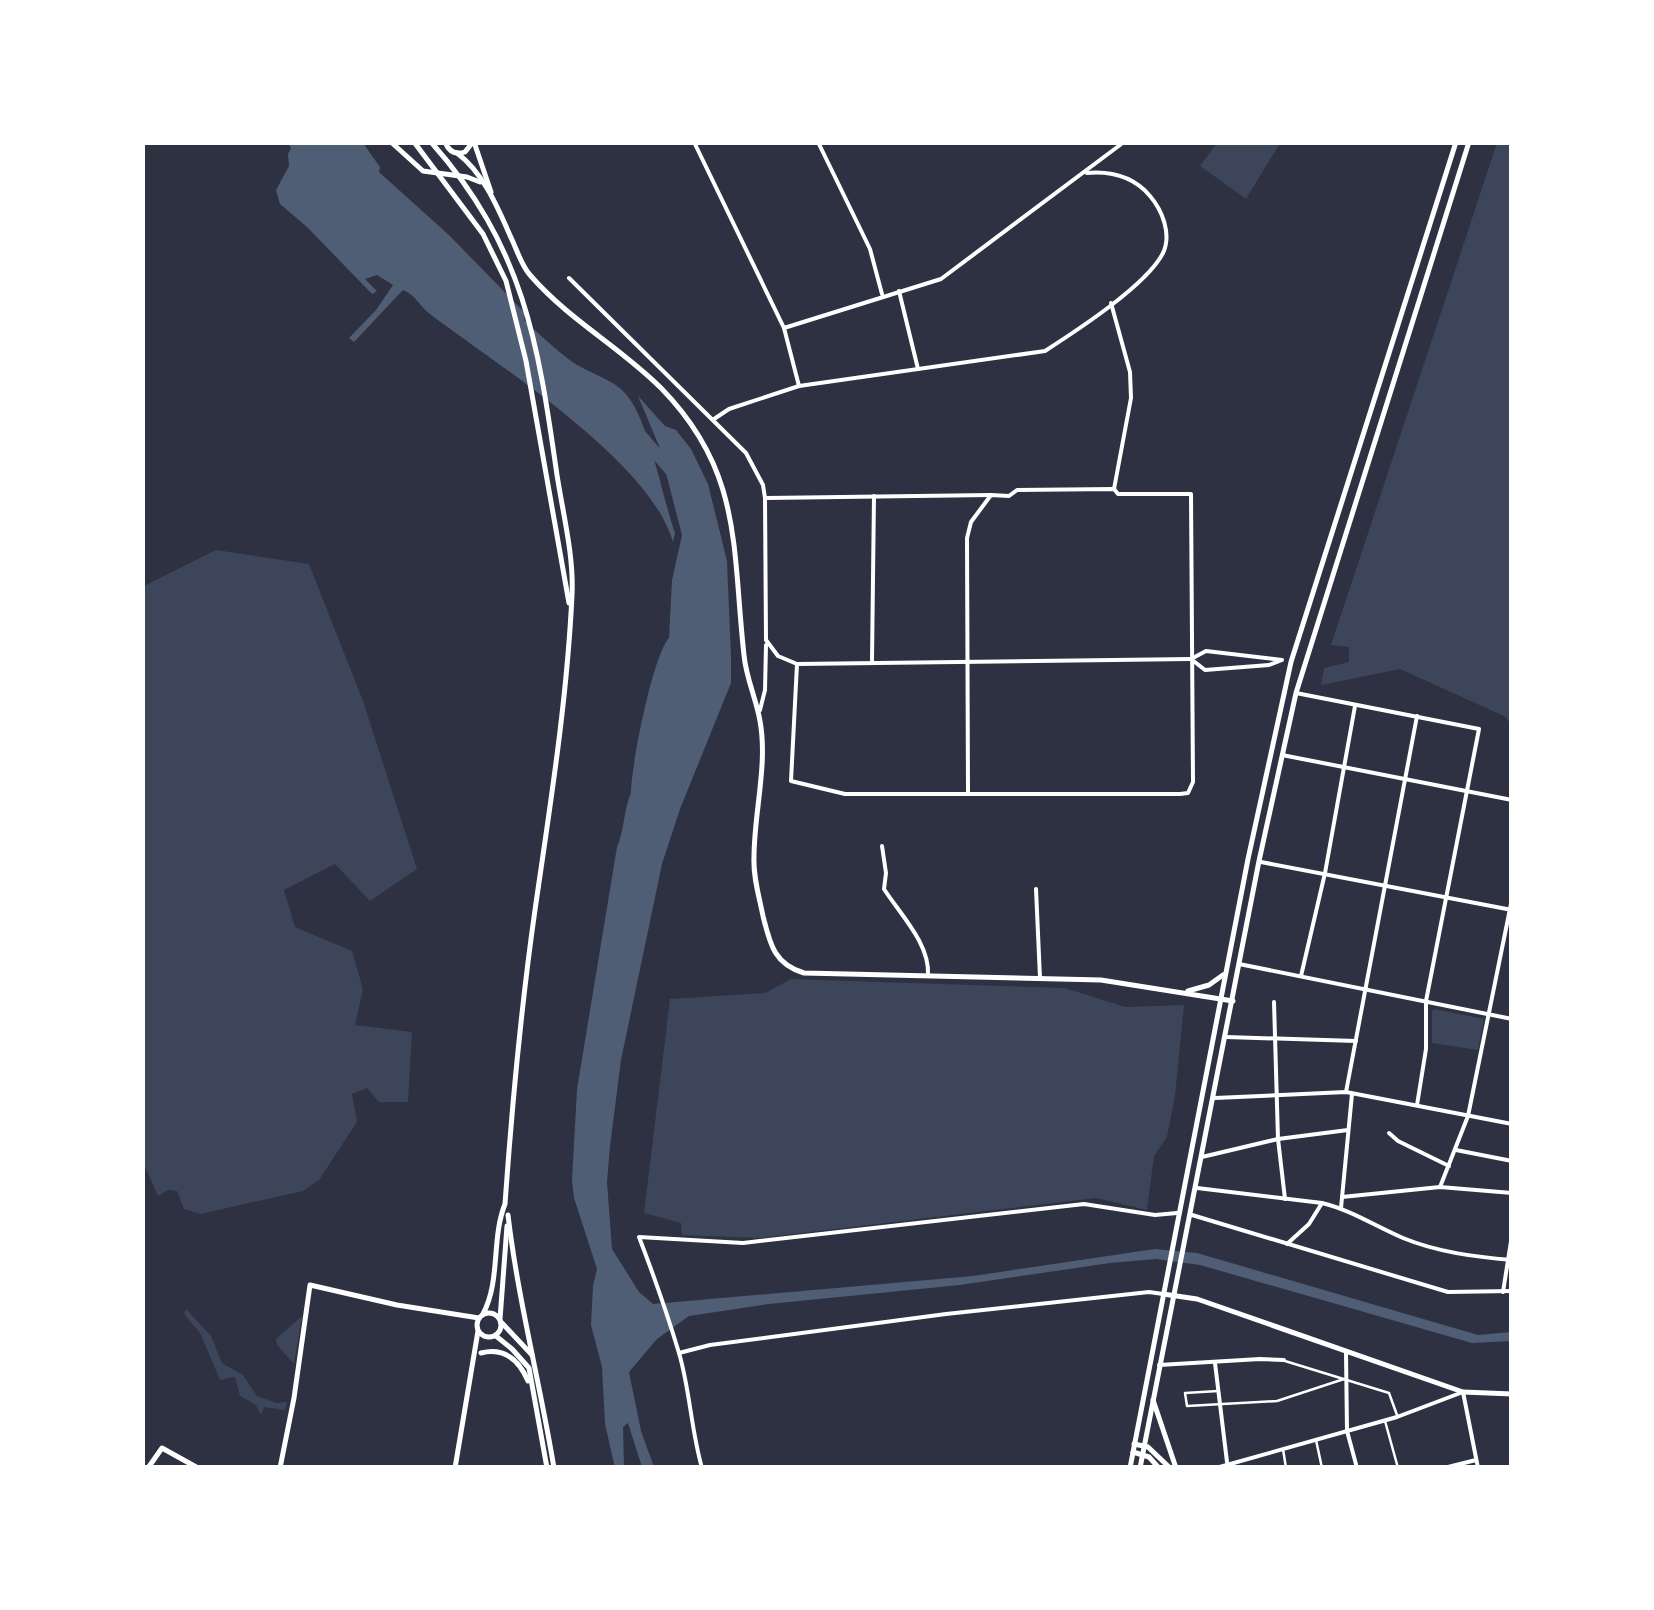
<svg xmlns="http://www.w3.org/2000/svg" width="1654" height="1610" font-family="Overpass,sans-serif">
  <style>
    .green { fill: #3c4559 }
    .water { fill: #4f5d75 }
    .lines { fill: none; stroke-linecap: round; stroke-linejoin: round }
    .river { stroke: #4f5d75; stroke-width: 12 }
    .service { stroke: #fff; stroke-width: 2.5 }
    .minor { stroke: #fff; stroke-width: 4 }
    .tertiary { stroke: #fff; stroke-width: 5 }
  </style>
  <rect width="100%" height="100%" fill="#2d3142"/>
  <!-- green -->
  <g class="green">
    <path d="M1217 143V142L1280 143 1246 199 1200 166Z"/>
    <path d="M1497 143H1512L1511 726 1506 717 1400 669 1321 685 1324 668 1349 662V647L1331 645Z"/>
    <path d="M216 550 309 564 363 701 417 869 370 901 335 864 284 890 295 927 352 951 363 989 355 1025 412 1032 408 1102H379L367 1088 352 1094 357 1122 319 1180 303 1191 201 1214 184 1209 177 1191 168 1190 158 1196 143 1162 142 587Z"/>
    <path d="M791 979 1065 988 1125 1007 1184 1005 1175 1096 1167 1137 1154 1156 1147 1210 1096 1198 760 1238 682 1235 681 1223 644 1213 670 999 765 993Z"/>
    <path d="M1435 1009 1484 1019 1478 1050 1432 1043V1011Z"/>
    <path d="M186 1309 211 1336 222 1363 243 1375 257 1396 277 1403 287 1402 285 1410 264 1407 261 1415 256 1405 240 1396 235 1377 220 1380 200 1333 184 1314Z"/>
    <path d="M302 1316 294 1364 277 1345 276 1339Z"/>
  </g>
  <!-- water -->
  <g class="water">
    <path d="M288 143H363L380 167 379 172 450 236 525 313 524 320C539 334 555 349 571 361 588 373 611 378 625 393 649 419 662 497 675 533L673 542C650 461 499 366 431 315 420 307 416 295 403 290L354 342 349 338 376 310 393 285 377 275 365 279 377 291 372 294 307 227 280 204 276 190 289 166 288 154 291 148Z"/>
    <path d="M638 396 665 426 676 430 691 449 708 484 727 561 731 657V683L680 809 662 864 621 1060 610 1146 607 1182 612 1249 639 1292 653 1304 973 1276 1155 1249 1197 1253 1478 1335 1511 1332V1341L1472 1343 1200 1265 1156 1259 1110 1263 960 1285 769 1304 689 1316 657 1339 629 1372 641 1431 654 1467H642L628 1423 623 1427 624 1467 615 1468 605 1424 602 1367 591 1325 593 1286 597 1269 574 1198 572 1180 577 1089 617 847C625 829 623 811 631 793 631 766 653 655 669 638L672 580 682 535 659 446Z"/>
  </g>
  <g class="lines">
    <!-- river -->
    <path class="river" d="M637 431 673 473"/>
    <!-- service -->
    <g class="service">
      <path d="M1285 1361 1389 1393 1397 1415"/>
      <path d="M1218 1391 1185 1393 1187 1406 1277 1401 1344 1379"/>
      <path d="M1385 1421 1398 1468"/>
      <path d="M1316 1440 1322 1468"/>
      <path d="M1283 1449 1286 1468"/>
    </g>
    <!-- minor -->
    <g class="minor">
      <path d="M694 142 784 328 799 386"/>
      <path d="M818 142 870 249 882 294"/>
      <path d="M569 278 746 453 763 485 765 498 766 640 778 656 797 664 1191 659"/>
      <path d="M899 291 918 369"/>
      <path d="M1111 303 1130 372 1131 398 1114 489"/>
      <path d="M784 328 941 279 1124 142"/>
      <path d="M714 419 729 409 799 386 1045 351C1076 331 1147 285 1163 253 1172 234 1162 210 1150 196 1134 177 1111 171 1087 173"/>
      <path d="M766 498 991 495"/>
      <path d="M1206 651 1282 660 1269 665 1205 670 1191 659Z"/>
      <path d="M872 661 874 496"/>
      <path d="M797 664 791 781 845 794H1180L1188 793 1193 782 1191 494H1118L1114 489 1017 490 1009 496 991 495 971 522 967 538 968 794"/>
      <path d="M1296 693 1479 729 1426 1001V1049L1417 1105"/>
      <path d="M760 710 765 690 766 645"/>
      <path d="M1282 755 1512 800"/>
      <path d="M882 846 886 873 884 889C900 914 930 944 928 975"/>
      <path d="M1261 862 1512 910"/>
      <path d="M1036 889 1040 978"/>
      <path d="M1239 964 1512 1019"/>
      <path d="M1301 976 1325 873 1355 706"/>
      <path d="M1274 1002 1278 1139 1285 1199"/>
      <path d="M1226 1037 1356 1041"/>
      <path d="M1346 1092 1417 716"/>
      <path d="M1215 1098 1346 1092 1512 1124"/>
      <path d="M1389 1133 1398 1141 1449 1166"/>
      <path d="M1456 1150 1512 1161"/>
      <path d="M1202 1157 1278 1139 1348 1130"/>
      <path d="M1440 1187 1468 1116 1512 899"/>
      <path d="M1197 1188 1322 1203C1351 1210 1375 1226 1403 1238 1437 1252 1475 1257 1512 1260"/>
      <path d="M1342 1197 1440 1187 1512 1193"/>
      <path d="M1341 1208 1352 1094"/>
      <path d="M1192 1215 1448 1292 1512 1291"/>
      <path d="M1287 1244 1309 1224 1322 1203"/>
      <path d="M1503 1292 1512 1235"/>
      <path d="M679 1353 710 1345 946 1314 1149 1292 1163 1294"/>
      <path d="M1346 1353 1347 1431 1357 1468"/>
      <path d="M1215 1363 1227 1462"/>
      <path d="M1159 1365 1260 1359 1284 1360"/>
      <path d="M702 1468C691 1430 690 1390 679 1353 667 1313 654 1276 639 1237L743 1243 1084 1204 1155 1215 1177 1213"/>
      <path d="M1216 1468 1397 1417 1463 1392 1478 1468"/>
      <path d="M1444 1468 1476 1460"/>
    </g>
    <!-- tertiary -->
    <g class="tertiary">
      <path d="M391 142 423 171 467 177 480 182"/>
      <path d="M414 142 483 234 506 281 526 361 569 603"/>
      <path d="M431 142C524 247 538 342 557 475 563 514 574 556 572 595 567 701 550 806 535 910 521 1008 512 1105 505 1204 491 1239 501 1280 483 1314"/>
      <path d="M445 142C449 152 456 155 465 152L472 143"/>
      <path d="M474 142 491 192"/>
      <path d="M457 153C485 174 499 211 513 242 518 253 522 266 530 275 570 321 619 346 661 388 743 472 732 548 744 655 746 678 756 698 760 721 768 764 754 813 754 857 753 877 759 896 763 916 770 944 774 964 804 973L1101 980 1233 1001"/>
      <path d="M1188 991 1209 985 1223 975"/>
      <path d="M508 1215C518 1300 540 1383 554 1468"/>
      <path d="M1163 1294 1197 1299 1463 1392 1512 1394"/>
      <circle cx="489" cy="1325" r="12"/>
      <path d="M500 1319 507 1226"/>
      <path d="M502 1323 532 1355"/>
      <path d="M496 1336 512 1349 529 1368 547 1468"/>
      <path d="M481 1353C505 1347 519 1360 528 1381"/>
      <path d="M1153 1400 1176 1468"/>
      <path d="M1134 1444 1148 1447 1170 1468"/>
      <path d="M1133 1452 1149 1457 1159 1468"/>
      <path d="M148 1468 162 1448 198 1468"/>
      <path d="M280 1468 294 1398 310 1285 397 1305 479 1318"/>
      <path d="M455 1468 478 1331"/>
      <path d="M1130 1468 1248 859 1291 662 1456 142"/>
      <path d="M1140 1468 1259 861 1296 693 1469 142"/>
    </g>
  </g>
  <!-- border -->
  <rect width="1654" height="1610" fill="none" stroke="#ffffff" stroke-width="290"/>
</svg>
